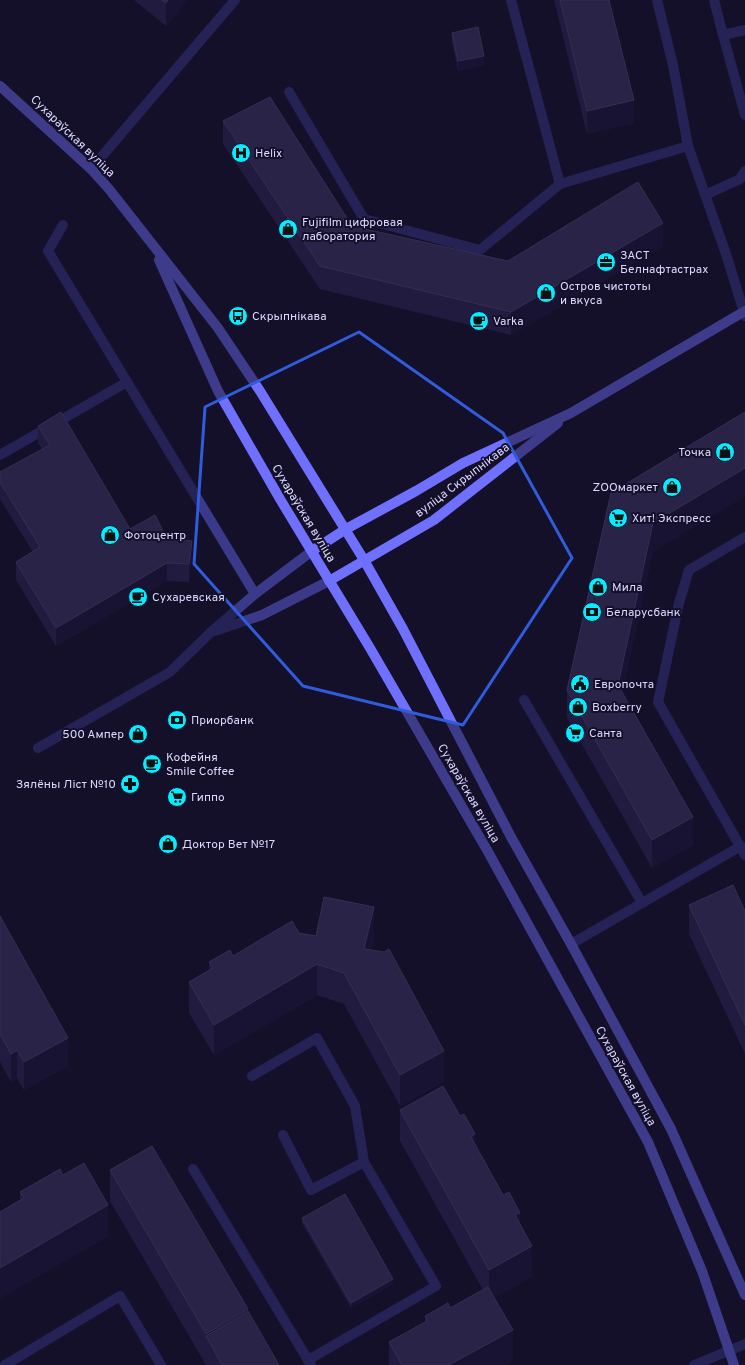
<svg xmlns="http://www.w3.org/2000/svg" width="745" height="1365" font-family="Overpass,sans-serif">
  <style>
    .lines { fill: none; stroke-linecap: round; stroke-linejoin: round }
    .service { stroke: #3b3a8a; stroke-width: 10 }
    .tertiary { stroke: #3b3a8a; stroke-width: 10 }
    .secondary { stroke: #7070ff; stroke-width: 10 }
    .wall { fill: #312859 }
    .shaded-wall { fill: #1e173e }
    .building { fill: #433b6a; stroke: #5b5482 }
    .marked { fill: none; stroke: #305cdc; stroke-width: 3; stroke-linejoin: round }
    .labels { text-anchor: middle; stroke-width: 4; stroke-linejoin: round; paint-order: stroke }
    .street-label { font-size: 12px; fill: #dcd9ff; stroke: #14102a }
    .poi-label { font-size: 12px; fill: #dcd9ff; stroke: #14102a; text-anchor: start }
  </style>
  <rect width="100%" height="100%" fill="#14102a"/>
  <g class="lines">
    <!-- service -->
    <g class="service">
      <path d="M511 0 560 184"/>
      <path d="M657 0 673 65 688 146 727 257 745 316"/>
      <path d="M714 0 723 35 745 30"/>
      <path d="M723 35 745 115"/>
      <path d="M289 92 364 219 480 250 560 184 688 146"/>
      <path d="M91 169 235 0"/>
      <path d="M705 195 740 179 745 171"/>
      <path d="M63 225 48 251 255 594"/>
      <path d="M0 455 127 382"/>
      <path d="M745 537 689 570 679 603 658 702 745 855"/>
      <path d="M215 631 262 615 329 581"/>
      <path d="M524 700 642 903"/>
      <path d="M38 748 170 672 210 633 255 594 312 551"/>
      <path d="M571 944 741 846"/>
      <path d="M252 1076 317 1038 355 1106 364 1162 436 1286 308 1360"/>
      <path d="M283 1135 311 1190 364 1162"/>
      <path d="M193 1169 311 1365"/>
      <path d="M5 1365 120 1296 161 1365"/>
    </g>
    <!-- tertiary -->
    <path class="tertiary" d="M694 1365 745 1344"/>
    <!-- secondary -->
    <g class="secondary">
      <path d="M0 86 91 169 109 189 218 328 260 391 364 560 403 629 511 837 571 944 671 1129 745 1295"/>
      <path d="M159 260 218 391 280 499 370 648 487 850 648 1142 702 1271 734 1365"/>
      <path d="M312 551 346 529 416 491 463 463 571 413 745 311"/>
      <path d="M329 581 434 520 558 423"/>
    </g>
  </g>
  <!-- wall -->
  <g class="wall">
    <path d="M134 0H187L166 26Z"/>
    <path d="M554 0H609L634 123 587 134Z"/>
    <path d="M452 33 484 65 458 71 452 42Z"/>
    <path d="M223 121 352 226 508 261 663 246 511 335 320 289 223 144Z"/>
    <path d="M745 412V496L653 551 622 693 693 845 652 868 567 718V690L611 493Z"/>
    <path d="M38 426 130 529 167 539 192 558 189 582 167 581 56 646 16 580V562L33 552 0 499V472L42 449 38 443Z"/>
    <path d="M689 905 745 911V1054L689 934Z"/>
    <path d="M0 916 68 1066 24 1090 17 1078 11 1082 0 1062Z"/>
    <path d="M299 933 316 936 374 938 371 950 444 1082 400 1106 344 1004 317 995 214 1055 189 1013V982L209 970V962L233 956Z"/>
    <path d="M400 1110 475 1145 503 1195 520 1224 532 1276 494 1298 513 1361 505 1365H389V1342L425 1322V1316L450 1308 483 1290 400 1141Z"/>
    <path d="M110 1170 248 1311 279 1365H206L110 1201Z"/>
    <path d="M63 1175 108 1236 0 1298V1212L20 1200V1192Z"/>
    <path d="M302 1218 393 1284 351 1308 302 1223Z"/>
  </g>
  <!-- shaded-wall -->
  <g class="shaded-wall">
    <path d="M168 0H187L166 26V3Z"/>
    <path d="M484 56V65L458 71V61Z"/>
    <path d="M634 100V123L587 134V111Z"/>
    <path d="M663 223V246L511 335V312Z"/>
    <path d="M745 468V496L653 551 618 713V685L653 523Z"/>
    <path d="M192 541V558L189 582V564Z"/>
    <path d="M167 563V581L56 646V628Z"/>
    <path d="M693 817V845L652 868V840Z"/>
    <path d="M374 907V938L364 979V949Z"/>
    <path d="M317 964V995L214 1055V1025Z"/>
    <path d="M68 1038V1066L24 1090V1062Z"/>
    <path d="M17 1050V1078L11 1082V1054Z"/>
    <path d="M444 1051V1082L400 1106V1075Z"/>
    <path d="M475 1134V1165L471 1137Z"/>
    <path d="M108 1205V1236L0 1298V1268Z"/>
    <path d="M520 1213V1243L515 1215Z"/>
    <path d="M532 1246V1276L489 1301V1270Z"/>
    <path d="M393 1279V1284L351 1308V1303Z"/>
    <path d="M248 1309V1339L206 1336V1334Z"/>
    <path d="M513 1330V1361L505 1365H449Z"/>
  </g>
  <!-- building -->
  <g class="building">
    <path d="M162 0H168L166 3Z"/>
    <path d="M560 0H609L634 100 587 111Z"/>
    <path d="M478 27 484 56 458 61 452 33Z"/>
    <path d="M270 97 352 226 508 261 638 182 663 223 511 312 320 266 223 121Z"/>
    <path d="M61 412 130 529 155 515 167 539 192 541 189 564 167 563 56 628 16 562 40 547 0 482V472L50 445 38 426Z"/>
    <path d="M745 412V468L653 523 618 685 693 817 652 840 567 690 611 493Z"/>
    <path d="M733 885 745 911V1025L689 905Z"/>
    <path d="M324 897 374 907 364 949 384 952 389 949 444 1051 400 1075 344 973 317 964 214 1025 189 982 213 968 209 962 230 950 233 956 292 921 299 933 316 936Z"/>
    <path d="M0 916 68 1038 24 1062 17 1050 11 1054 0 1034Z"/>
    <path d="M443 1086 460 1116 464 1114 475 1134 471 1137 503 1195 509 1192 520 1213 515 1215 532 1246 489 1270 400 1110Z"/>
    <path d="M152 1146 248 1309 206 1334 110 1170Z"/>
    <path d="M84 1163 108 1205 0 1268V1212L24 1198 20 1192 60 1169 63 1175Z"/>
    <path d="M345 1194 393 1279 351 1303 302 1218Z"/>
    <path d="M488 1287 513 1330 449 1365H402L389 1342 427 1321 425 1316 448 1303 450 1308Z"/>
    <path d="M248 1311 279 1365H222L206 1336Z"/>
  </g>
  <!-- marked area -->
  <path d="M0 0H745V1365H0ZM359 332 503 433 572 558 463 725 303 686 194 564 205 407Z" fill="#14102a" fill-opacity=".55" fill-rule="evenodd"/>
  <path class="marked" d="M359 332 503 433 572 558 463 725 303 686 194 564 205 407Z"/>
  <!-- icons -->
  <defs>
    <symbol id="hospital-disc" viewBox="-11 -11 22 22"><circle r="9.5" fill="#05edff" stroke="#14102a"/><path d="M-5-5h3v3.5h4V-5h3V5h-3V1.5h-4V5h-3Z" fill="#111"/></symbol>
    <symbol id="shop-disc" viewBox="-11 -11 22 22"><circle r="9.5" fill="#05edff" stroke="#14102a"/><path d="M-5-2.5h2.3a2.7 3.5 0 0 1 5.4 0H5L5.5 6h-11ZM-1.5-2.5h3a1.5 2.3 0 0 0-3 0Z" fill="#111"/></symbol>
    <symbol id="office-disc" viewBox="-11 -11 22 22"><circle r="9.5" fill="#05edff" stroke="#14102a"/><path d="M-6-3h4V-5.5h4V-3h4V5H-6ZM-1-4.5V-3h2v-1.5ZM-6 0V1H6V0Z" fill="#111"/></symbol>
    <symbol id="bus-disc" viewBox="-11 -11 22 22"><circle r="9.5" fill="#05edff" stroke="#14102a"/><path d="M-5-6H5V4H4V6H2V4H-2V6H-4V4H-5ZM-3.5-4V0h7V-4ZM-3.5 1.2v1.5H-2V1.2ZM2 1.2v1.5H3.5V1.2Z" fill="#111"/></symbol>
    <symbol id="cafe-disc" viewBox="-11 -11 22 22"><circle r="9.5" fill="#05edff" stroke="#14102a"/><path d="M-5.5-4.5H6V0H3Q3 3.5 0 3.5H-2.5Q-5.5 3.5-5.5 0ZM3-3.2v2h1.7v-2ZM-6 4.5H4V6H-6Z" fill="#111"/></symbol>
    <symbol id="supermarket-disc" viewBox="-11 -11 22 22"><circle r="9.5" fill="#05edff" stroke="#14102a"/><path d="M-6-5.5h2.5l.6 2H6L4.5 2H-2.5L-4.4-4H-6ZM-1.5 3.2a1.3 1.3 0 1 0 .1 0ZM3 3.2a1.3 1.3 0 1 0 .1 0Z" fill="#111"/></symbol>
    <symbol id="bank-disc" viewBox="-11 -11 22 22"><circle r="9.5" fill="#05edff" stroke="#14102a"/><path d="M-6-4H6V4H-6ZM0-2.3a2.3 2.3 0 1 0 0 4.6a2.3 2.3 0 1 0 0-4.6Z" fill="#111"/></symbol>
    <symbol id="civic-disc" viewBox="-11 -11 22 22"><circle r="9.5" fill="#05edff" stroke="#14102a"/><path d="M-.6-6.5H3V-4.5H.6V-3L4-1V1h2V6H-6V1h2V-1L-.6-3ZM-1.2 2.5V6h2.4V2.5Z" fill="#111"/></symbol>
    <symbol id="pharmacy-disc" viewBox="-11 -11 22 22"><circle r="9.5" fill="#05edff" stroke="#14102a"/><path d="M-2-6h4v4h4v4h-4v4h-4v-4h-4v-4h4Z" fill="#111"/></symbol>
  </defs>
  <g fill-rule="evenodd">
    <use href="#hospital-disc" x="230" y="142" width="22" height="22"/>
    <use href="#shop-disc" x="277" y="218" width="22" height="22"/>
    <use href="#office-disc" x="595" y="251" width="22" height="22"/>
    <use href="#shop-disc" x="535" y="282" width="22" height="22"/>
    <use href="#bus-disc" x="227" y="305" width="22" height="22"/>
    <use href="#cafe-disc" x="468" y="310" width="22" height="22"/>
    <use href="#shop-disc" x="714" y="441" width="22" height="22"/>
    <use href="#shop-disc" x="661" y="476" width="22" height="22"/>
    <use href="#supermarket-disc" x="607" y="507" width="22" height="22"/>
    <use href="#shop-disc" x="99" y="524" width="22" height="22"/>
    <use href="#shop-disc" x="587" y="576" width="22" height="22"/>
    <use href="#cafe-disc" x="127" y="586" width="22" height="22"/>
    <use href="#bank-disc" x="581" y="601" width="22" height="22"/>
    <use href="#civic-disc" x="569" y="673" width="22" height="22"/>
    <use href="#shop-disc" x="567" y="696" width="22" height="22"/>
    <use href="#bank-disc" x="166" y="709" width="22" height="22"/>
    <use href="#supermarket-disc" x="564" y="722" width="22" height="22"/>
    <use href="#shop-disc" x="127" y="723" width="22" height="22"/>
    <use href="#cafe-disc" x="141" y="753" width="22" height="22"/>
    <use href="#pharmacy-disc" x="119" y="773" width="22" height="22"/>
    <use href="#supermarket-disc" x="166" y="786" width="22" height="22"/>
    <use href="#shop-disc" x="157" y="833" width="22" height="22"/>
  </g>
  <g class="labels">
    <!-- street labels -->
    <g class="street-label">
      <text transform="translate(73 136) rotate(44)" y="4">Сухараўская вуліца</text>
      <text transform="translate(462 480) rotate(-37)" y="4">вуліца Скрыпнікава</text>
      <text transform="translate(304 513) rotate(59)" y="4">Сухараўская вуліца</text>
      <text transform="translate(469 793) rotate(60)" y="4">Сухараўская вуліца</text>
      <text transform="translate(626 1076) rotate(61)" y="4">Сухараўская вуліца</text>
    </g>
    <!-- poi labels -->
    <g class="poi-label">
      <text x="255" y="157">Helix</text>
      <text x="302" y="226">Fujifilm цифровая<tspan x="302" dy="14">лаборатория</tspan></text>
      <text x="620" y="259">ЗАСТ<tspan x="620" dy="14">Белнафтастрах</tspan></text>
      <text x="560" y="290">Остров чистоты<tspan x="560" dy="14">и вкуса</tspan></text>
      <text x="252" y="320">Скрыпнікава</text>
      <text x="493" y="325">Varka</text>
      <text x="711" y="456" text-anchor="end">Точка</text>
      <text x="658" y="491" text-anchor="end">ZOOмаркет</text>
      <text x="632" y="522">Хит! Экспресс</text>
      <text x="124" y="539">Фотоцентр</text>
      <text x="612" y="591">Мила</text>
      <text x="152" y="601">Сухаревская</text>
      <text x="606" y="616">Беларусбанк</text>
      <text x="594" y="688">Европочта</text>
      <text x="592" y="711">Boxberry</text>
      <text x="191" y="724">Приорбанк</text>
      <text x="589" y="737">Санта</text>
      <text x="124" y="738" text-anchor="end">500 Ампер</text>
      <text x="166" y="761">Кофейня<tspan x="166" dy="14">Smile Coffee</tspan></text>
      <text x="116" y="788" text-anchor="end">Зялёны Ліст №10</text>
      <text x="191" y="801">Гиппо</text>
      <text x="182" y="848">Доктор Вет №17</text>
    </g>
  </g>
</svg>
